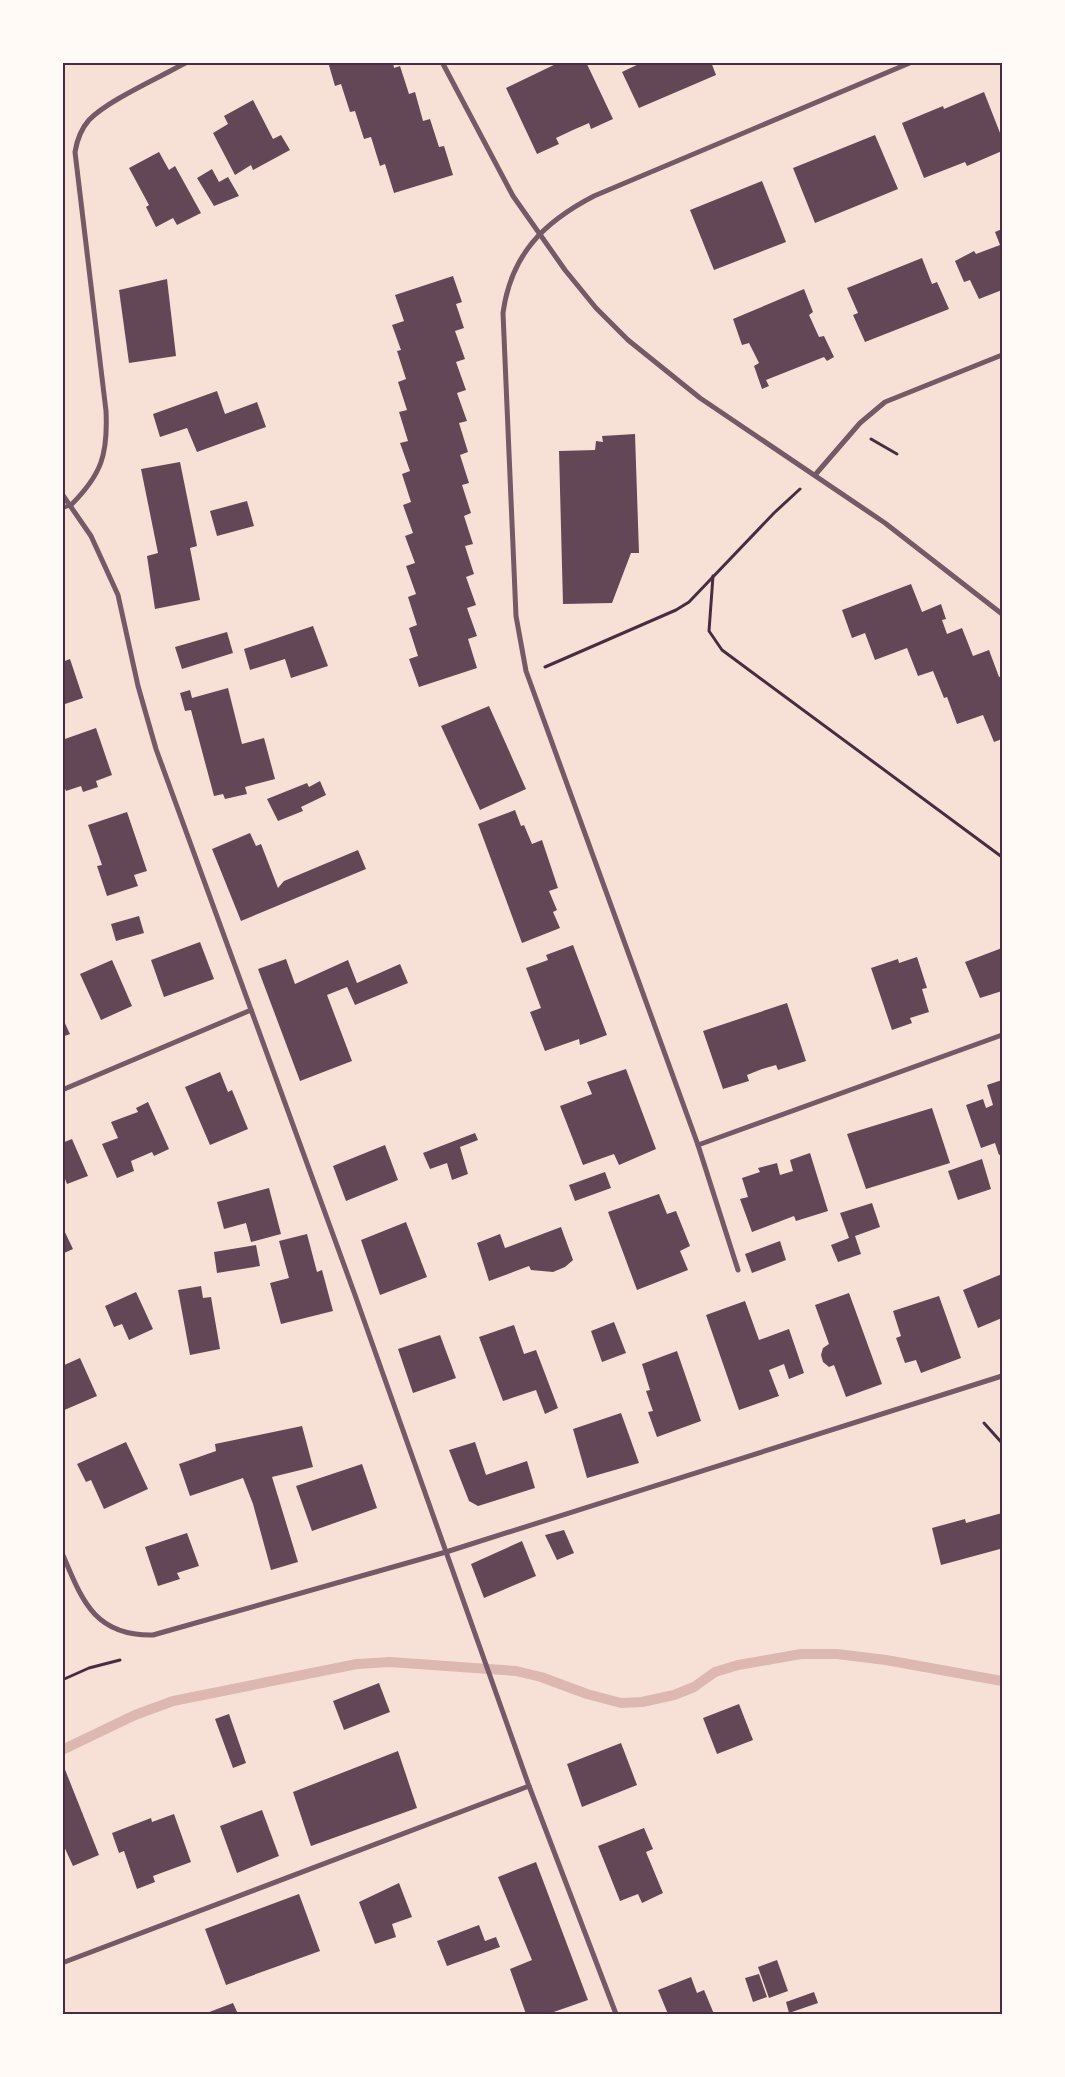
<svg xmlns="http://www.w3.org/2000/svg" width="1065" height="2077" font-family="Barlow,sans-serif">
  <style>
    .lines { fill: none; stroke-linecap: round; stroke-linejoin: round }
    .stream { stroke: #dcb8b0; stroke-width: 10 }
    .building { fill: #644757 }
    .path { stroke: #4a2c40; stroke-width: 3 }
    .service { stroke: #755966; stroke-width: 4 }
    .minor { stroke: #755966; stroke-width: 5 }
    .neatline { fill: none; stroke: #4a2c40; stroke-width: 2 }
  </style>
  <rect width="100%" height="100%" fill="#f7e1d7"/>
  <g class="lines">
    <!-- stream -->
    <path class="stream" d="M62 1750 135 1715 173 1701 357 1664 390 1662 516 1671 541 1677 587 1694 621 1703 642 1702 674 1695 694 1687 715 1672 738 1665 801 1654H837L886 1660 1002 1681"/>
  </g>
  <!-- building -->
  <g class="building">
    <path d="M328 62H393L394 68 400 66 409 94 415 92 423 121 430 119 439 147 444 146 453 175 394 193 385 164 380 166 371 137 364 139 355 111 350 112 341 84 335 86Z"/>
    <path d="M560 62H586L613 119 591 129 589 123 573 130 556 138 559 144 537 154 506 88Z"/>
    <path d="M643 62H711L716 75 639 108 622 72Z"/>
    <path d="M984 92 1002 138V151L967 166 965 162 924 178 902 123 943 106 944 109Z"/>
    <path d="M253 100 273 139 281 135 290 150 253 170 251 165 235 175 213 133 228 124 224 116Z"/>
    <path d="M875 135 898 189 815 223 793 168Z"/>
    <path d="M159 152 169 170 175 166 201 213 177 225 173 218 156 227 146 207 149 205 129 168Z"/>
    <path d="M212 169 219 182 228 177 239 196 214 206 197 178Z"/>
    <path d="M762 181 786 242 714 270 690 210Z"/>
    <path d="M1002 229V290L979 299 970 280 964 282 955 261 974 251 976 254 1000 245 995 232Z"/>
    <path d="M922 258 932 284 937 282 949 309 865 342 853 315 858 313 847 288Z"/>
    <path d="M453 276 462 302 456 304 464 328 455 331 465 359 456 362 466 390 457 393 467 421 459 423 468 452 460 455 469 483 462 485 471 513 464 516 473 544 465 546 474 574 466 577 476 605 467 608 477 636 468 639 477 668 419 687 409 659 418 656 409 628 417 625 408 597 416 594 406 566 415 563 405 536 413 533 403 505 411 502 402 474 410 471 400 443 408 441 399 412 407 410 398 382 406 379 397 351 401 350 392 325 404 321 395 295Z"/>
    <path d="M167 279 176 356 129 363 119 290Z"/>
    <path d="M804 289 813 312 809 315 819 337 824 336 834 357 827 361 824 357 766 380 769 386 762 389 754 366 759 363 749 343 742 345 733 319Z"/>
    <path d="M217 391 225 414 257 402 266 427 197 452 187 428 160 437 153 414Z"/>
    <path d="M635 434 639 553H631L612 603 563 604 559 451 595 450 596 441 603 442 602 436Z"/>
    <path d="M180 462 197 546 190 548 200 600 155 609 147 556 158 553 141 469Z"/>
    <path d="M247 501 254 526 217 536 210 511Z"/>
    <path d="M911 584 922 612 941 604 946 619 942 620 947 634 962 628 973 656 989 650 999 677 1002 676V739L994 742 983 715 957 724 947 697 944 698 933 671 918 676 907 648 875 660 865 633 852 638 842 610Z"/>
    <path d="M313 626 328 666 291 678 285 659 250 670 244 649Z"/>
    <path d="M227 632 233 653 182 669 175 647Z"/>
    <path d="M70 659 83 698 62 705V662Z"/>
    <path d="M228 688 242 744 264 738 275 779 245 787 247 794 225 799 223 794 214 796 191 710 185 711 180 693 190 690 192 698Z"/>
    <path d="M489 706 526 789 480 810 441 726Z"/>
    <path d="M96 728 112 775 96 781 98 787 83 792 81 786 66 791 62 781V740Z"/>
    <path d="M320 781 326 795 301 807 303 811 278 821 267 799 307 783 309 787Z"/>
    <path d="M515 810 521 826 524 825 532 844 542 840 558 888 549 891 557 910 553 912 560 928 522 943 478 824Z"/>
    <path d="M127 812 147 871 134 875 138 886 107 896 97 866 102 865 88 825Z"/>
    <path d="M250 833 256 846 261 844 278 888 284 881 358 850 366 869 241 921 212 849Z"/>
    <path d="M139 916 144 933 116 941 111 924Z"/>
    <path d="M200 942 214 979 164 997 151 960Z"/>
    <path d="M573 945 607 1035 580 1045 579 1039 545 1051 530 1012 541 1008 526 968 548 960 546 955Z"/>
    <path d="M1002 948V991L980 998 965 962Z"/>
    <path d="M917 957 927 988 922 989 929 1012 910 1018 912 1023 892 1030 871 968 898 959 899 963Z"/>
    <path d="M286 959 295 984 348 960 357 983 400 964 408 983 355 1005 347 987 327 995 352 1061 300 1081 258 969Z"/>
    <path d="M112 960 132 1006 101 1020 80 974Z"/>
    <path d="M787 1003 806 1061 778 1070 776 1065 762 1069 747 1075 749 1081 723 1089 703 1031Z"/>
    <path d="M62 1017 70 1034 62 1037Z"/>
    <path d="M626 1069 656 1149 619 1165 614 1154 583 1165 560 1106 592 1094 587 1082Z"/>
    <path d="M220 1072 228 1092 232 1090 248 1129 210 1145 185 1087Z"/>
    <path d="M1002 1080V1154L999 1155 995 1143 981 1148 966 1105 983 1099 986 1108 993 1105 987 1085Z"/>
    <path d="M148 1102 169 1149 154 1156 152 1152 131 1161 134 1171 117 1178 102 1144 118 1138 111 1122 138 1112 136 1108Z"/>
    <path d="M932 1108 950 1163 866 1189 847 1134Z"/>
    <path d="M475 1133 478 1140 460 1147 468 1174 452 1180 447 1163 430 1169 423 1153Z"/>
    <path d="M72 1139 88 1176 67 1184 65 1179 62 1180V1143Z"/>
    <path d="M385 1145 398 1180 346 1201 333 1166Z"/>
    <path d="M810 1153 828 1211 796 1221 794 1216 752 1232 740 1199 748 1197 742 1178 760 1172 758 1168 777 1163 780 1175 793 1171 790 1160Z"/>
    <path d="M982 1159 991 1189 958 1200 948 1171Z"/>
    <path d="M605 1172 611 1188 575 1201 569 1185Z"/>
    <path d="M269 1188 281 1234 251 1242 246 1223 224 1229 217 1202Z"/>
    <path d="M659 1194 667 1214 676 1211 690 1246 680 1251 688 1270 637 1290 608 1212Z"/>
    <path d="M872 1203 880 1227 855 1236 861 1254 838 1262 831 1245 849 1238 840 1213Z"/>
    <path d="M406 1222 427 1277 380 1295 361 1240Z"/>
    <path d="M62 1226 73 1249 62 1254Z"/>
    <path d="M561 1227 573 1260 565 1267 553 1272 531 1270 529 1266 489 1281 477 1243 500 1234 505 1248Z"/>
    <path d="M307 1234 317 1272 322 1270 333 1311 281 1324 270 1283 289 1278 279 1241Z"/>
    <path d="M780 1241 786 1260 752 1273 745 1254Z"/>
    <path d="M256 1245 260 1266 217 1273 214 1252Z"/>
    <path d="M1002 1274V1318L978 1328 963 1290Z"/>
    <path d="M201 1286 203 1298 211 1297 220 1349 190 1355 178 1290Z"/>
    <path d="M136 1292 153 1329 129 1340 122 1324 114 1327 105 1306Z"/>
    <path d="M849 1293 882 1384 846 1397 834 1365 829 1367 823 1362 821 1355 823 1348 829 1344 815 1305Z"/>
    <path d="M939 1296 961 1358 921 1373 916 1360 905 1363 896 1338 901 1336 893 1311Z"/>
    <path d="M745 1301 759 1340 789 1329 804 1373 789 1379 784 1364 769 1370 779 1396 739 1410 706 1315Z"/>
    <path d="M614 1322 626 1353 602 1362 591 1331Z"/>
    <path d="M514 1325 524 1354 536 1350 558 1408 545 1414 536 1390 503 1401 479 1337Z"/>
    <path d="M440 1335 456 1378 413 1393 398 1349Z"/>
    <path d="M677 1351 701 1421 657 1437 648 1412 653 1411 646 1391 650 1390 642 1364Z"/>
    <path d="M80 1358 97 1396 62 1411V1366Z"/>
    <path d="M621 1413 639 1463 587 1478 573 1429Z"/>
    <path d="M302 1426 313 1467 272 1477 298 1562 271 1570 253 1504 243 1478 190 1496 179 1464 216 1451 215 1444Z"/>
    <path d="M126 1442 148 1489 104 1509 91 1480 86 1482 77 1464Z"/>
    <path d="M475 1442 486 1475 527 1461 535 1488 478 1506 469 1501 449 1450Z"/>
    <path d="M362 1464 377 1508 312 1531 296 1486Z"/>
    <path d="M1002 1513V1557L1000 1549 941 1565 932 1528 965 1519 966 1523Z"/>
    <path d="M564 1530 574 1553 557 1560 545 1535Z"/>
    <path d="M187 1533 199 1566 177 1573 180 1579 158 1586 145 1547Z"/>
    <path d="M522 1541 536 1576 484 1598 471 1564Z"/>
    <path d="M379 1683 390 1712 344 1730 333 1701Z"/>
    <path d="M739 1704 753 1740 717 1754 703 1718Z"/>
    <path d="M229 1714 246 1763 233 1768 215 1719Z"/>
    <path d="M621 1743 637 1785 582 1807 567 1764Z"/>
    <path d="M398 1751 417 1808 311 1846 293 1792Z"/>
    <path d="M62 1762 99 1855 73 1866 62 1842Z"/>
    <path d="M262 1810 279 1856 237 1873 220 1826Z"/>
    <path d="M174 1814 191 1862 153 1876 155 1882 137 1889 124 1851 119 1853 112 1833 151 1818 152 1822Z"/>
    <path d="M644 1828 653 1849 646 1852 663 1893 642 1903 638 1894 620 1901 598 1846Z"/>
    <path d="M536 1862 588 2000 548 2014H526L510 1969 532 1960 498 1877Z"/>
    <path d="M399 1883 412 1917 392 1924 396 1937 375 1944 359 1902Z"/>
    <path d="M299 1894 320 1951 226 1985 205 1929Z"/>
    <path d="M479 1925 485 1941 496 1937 500 1947 447 1966 437 1941Z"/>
    <path d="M777 1960 788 1991 769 1998 758 1967Z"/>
    <path d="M759 1974 767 1997 753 2002 745 1978Z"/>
    <path d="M691 1977 697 1993 704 1990 714 2014H668L658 1990Z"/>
    <path d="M814 1992 818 2003 789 2013 786 2002Z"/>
    <path d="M233 2003 238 2014H204Z"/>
  </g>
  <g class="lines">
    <!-- path -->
    <g class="path">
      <path d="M871 439 897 454"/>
      <path d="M713 576 709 631 722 650 1002 857"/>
      <path d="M545 667 676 610 689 602 774 513 800 489"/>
      <path d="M984 1423 1002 1443"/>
      <path d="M62 1680 89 1668 120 1660"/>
    </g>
    <!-- service -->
    <path class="service" d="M62 508 71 505"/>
    <!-- minor -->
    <g class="minor">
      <path d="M442 62 513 196 565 270 596 308 628 340 700 398 885 523 1002 614"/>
      <path d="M815 475 860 423 885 402 1002 355"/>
      <path d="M62 494 91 536 118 595 138 686 156 749 355 1295 529 1786 616 2014"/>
      <path d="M71 505C102 474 108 454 106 411L75 152C77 140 81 129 89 120 108 100 161 77 187 62"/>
      <path d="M62 1090 251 1010"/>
      <path d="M698 1145 1002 1035"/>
      <path d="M738 1270 698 1145 526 671 516 616 503 313C511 254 544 222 594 196L912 62"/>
      <path d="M62 1553C82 1600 94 1636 153 1635L446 1552 1002 1376"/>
      <path d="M62 1963 529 1786"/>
    </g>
  </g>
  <!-- border -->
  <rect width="1065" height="2077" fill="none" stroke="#fffaf5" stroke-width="128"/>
  <rect x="64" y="64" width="937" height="1949" class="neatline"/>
</svg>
